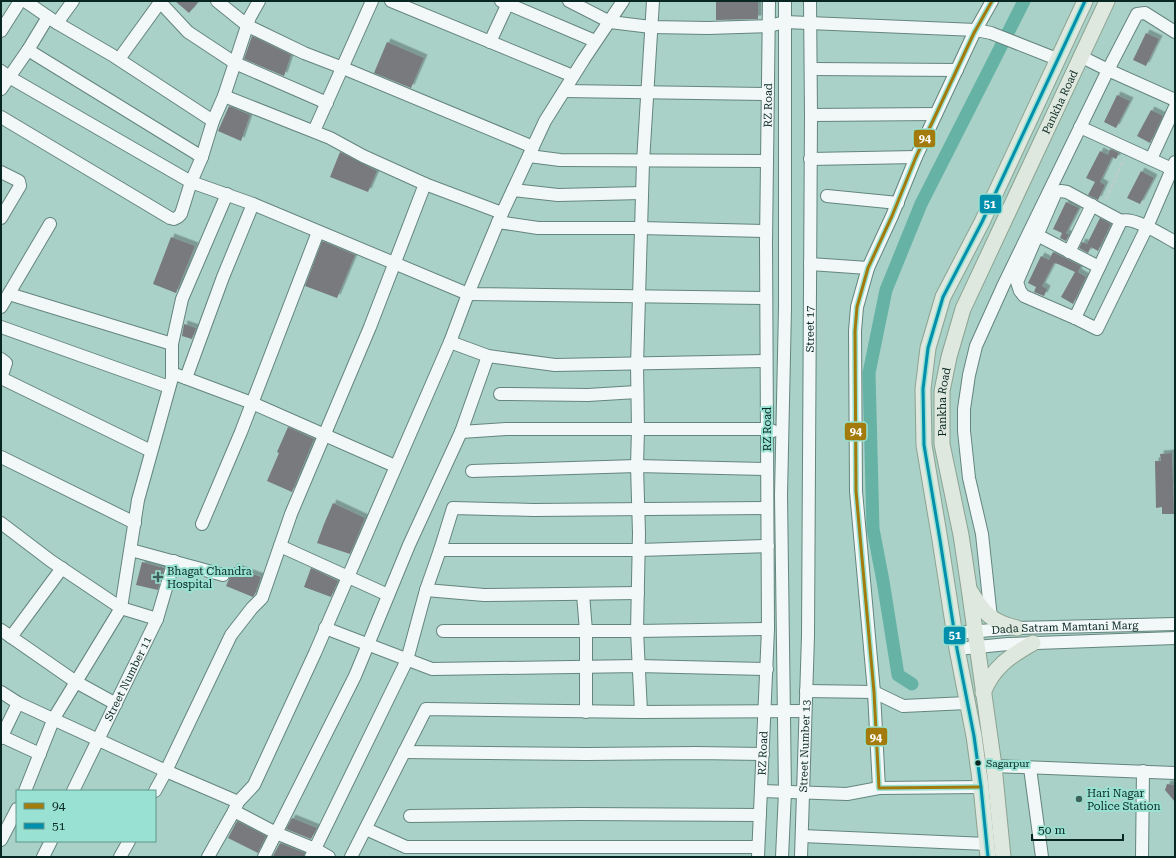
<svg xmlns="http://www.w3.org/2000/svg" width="1176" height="858" font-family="'Roboto Serif',serif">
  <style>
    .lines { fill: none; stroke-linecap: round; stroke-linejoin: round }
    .canal { stroke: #66b3a5; stroke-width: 13 }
    .building { fill: #797a7d; filter: url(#shadow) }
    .minor-casing { stroke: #64857e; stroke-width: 14 }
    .major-casing { stroke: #8ca392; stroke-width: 17 }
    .path { stroke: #c0cdca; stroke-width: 2; stroke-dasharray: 4 2; stroke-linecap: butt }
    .minor { stroke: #f2f8f7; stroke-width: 12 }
    .major { stroke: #dfe8de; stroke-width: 15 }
    .bus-1-casing { stroke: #99e1d2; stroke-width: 6 }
    .bus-2-casing { stroke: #99e1d2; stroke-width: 6 }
    .bus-1 { stroke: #a37a0c; stroke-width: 3 }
    .bus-2 { stroke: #028fac; stroke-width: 3 }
    .poi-dot { fill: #40625c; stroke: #99e1d2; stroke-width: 1.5 }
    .bus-dot { fill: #082722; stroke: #99e1d2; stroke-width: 1.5 }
    .labels { text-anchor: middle; stroke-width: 4; stroke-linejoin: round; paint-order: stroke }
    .bus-label { font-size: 10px; fill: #082722; stroke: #99e1d2; text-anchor: start }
    .street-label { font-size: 11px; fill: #082722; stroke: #99e1d2 }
    .poi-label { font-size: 11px; fill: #082722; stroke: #99e1d2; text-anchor: start }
    .line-badge { stroke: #99e1d2; stroke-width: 1.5 }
    .badge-label { font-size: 11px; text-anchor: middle; font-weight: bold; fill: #fff }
  </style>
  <defs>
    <filter id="shadow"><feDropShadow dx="3.5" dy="-3.5" stdDeviation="0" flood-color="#0004"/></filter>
  </defs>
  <rect width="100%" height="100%" fill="#a9d1c8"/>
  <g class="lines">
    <!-- canal -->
    <path class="canal" d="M912 684 898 675 883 581 873 529 869 373 886 290 921 204 1024 1"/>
  </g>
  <!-- building -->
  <g class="building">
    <path d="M175 1H199L189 13Z"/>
    <path d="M716 1H758V19L716 20Z"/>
    <path d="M1146 33 1159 39 1146 66 1133 60Z"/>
    <path d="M252 36 291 55 284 76 244 59Z"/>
    <path d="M387 42 424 58 411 88 374 73Z"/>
    <path d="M1117 95 1130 101 1116 128 1104 122Z"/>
    <path d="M229 106 250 115 241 141 218 131Z"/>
    <path d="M1151 110 1163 116 1150 143 1137 136Z"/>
    <path d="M1110 149 1119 153 1116 159 1112 157 1100 182 1105 185 1098 200 1088 195 1095 182 1086 178 1100 151 1108 155Z"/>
    <path d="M340 152 377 171 368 192 330 177Z"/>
    <path d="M1141 171 1154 178 1140 204 1127 198Z"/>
    <path d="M1066 202 1079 208 1066 233 1069 235 1066 241 1060 238 1062 233 1053 229Z"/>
    <path d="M1100 218 1111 224 1098 251 1091 247 1088 253 1079 248 1082 242 1087 244Z"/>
    <path d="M171 237 195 246 176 293 153 284Z"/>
    <path d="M322 241 355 255 337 298 305 286Z"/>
    <path d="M1053 252 1081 266 1078 272 1086 277 1073 304 1061 297 1075 272 1058 264 1054 263 1042 286 1047 289 1044 296 1034 292 1036 287 1028 283 1041 256 1049 260Z"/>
    <path d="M184 324 196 328 192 339 182 336Z"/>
    <path d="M288 427 314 439 292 492 267 481 279 453 277 452Z"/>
    <path d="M1172 453 1174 514H1162V507L1156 508 1155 461H1161L1160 454Z"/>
    <path d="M333 503 365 518 350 554 317 543 324 524Z"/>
    <path d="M142 562 164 568 158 590 136 585Z"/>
    <path d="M234 567 261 577 255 594 253 597 226 586Z"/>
    <path d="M311 568 338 581 331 597 304 587Z"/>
    <path d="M1167 784 1175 785V802L1165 790Z"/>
    <path d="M292 818 317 828 311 839 286 829Z"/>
    <path d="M237 821 266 836 258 853 228 838Z"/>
    <path d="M280 843 305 853 304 857 273 856Z"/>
  </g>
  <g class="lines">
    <defs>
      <g id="minor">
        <path d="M25 1 57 23 112 55 213 121"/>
        <path d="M217 1 248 26 304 53 343 68 533 147"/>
        <path d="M259 1 250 17 224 96 213 121 202 157 191 182 253 204 468 294 766 298"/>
        <path d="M391 1 573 76"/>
        <path d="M501 1 595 41"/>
        <path d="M569 1 610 22 651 27 708 28 769 26 785 22 976 30 991 33 1057 59"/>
        <path d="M160 2 188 32 235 63 327 103"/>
        <path d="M57 23 73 1"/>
        <path d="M1 31 20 1"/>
        <path d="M490 42 509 1"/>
        <path d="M28 50 202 157"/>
        <path d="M1080 56 1108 70 1175 100"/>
        <path d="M119 59 161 1"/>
        <path d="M811 69 957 70"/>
        <path d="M1 71 9 77 191 182 181 214 178 217 174 219 170 218 1 117"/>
        <path d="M1 89 28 50 48 17"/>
        <path d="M564 91 768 94"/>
        <path d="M811 115 936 114"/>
        <path d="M1080 127 1172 169"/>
        <path d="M314 131 372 1"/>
        <path d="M529 156 560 160 767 161"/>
        <path d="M810 159 916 157"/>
        <path d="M1151 159 1175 107"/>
        <path d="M1 172 19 181 20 186 1 218"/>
        <path d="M425 184 502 213"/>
        <path d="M513 190 558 195 642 193"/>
        <path d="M827 196 898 203"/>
        <path d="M1121 221 1067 192 1061 191 1056 192 1017 282 1020 291 1024 296 1075 318 1097 329 1147 227 1175 162"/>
        <path d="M498 222 538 228H640L766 231"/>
        <path d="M1037 235 1099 267"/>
        <path d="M1069 252 1092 205"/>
        <path d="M810 264 868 268"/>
        <path d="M9 294 172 344"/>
        <path d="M1 307 50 224"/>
        <path d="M1075 318 1121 221C1133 216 1164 236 1175 242"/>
        <path d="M1 327 169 387"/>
        <path d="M450 342 488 356 555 365 766 361"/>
        <path d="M1 359 6 363 1 378"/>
        <path d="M172 373 252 403 395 466"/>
        <path d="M1 378 151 451"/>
        <path d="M186 378 223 277 253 204"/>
        <path d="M500 394 588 395 637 392"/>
        <path d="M461 432 506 429H767L773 431"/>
        <path d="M1 457 135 523"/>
        <path d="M472 471 637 466 767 469"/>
        <path d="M1 523 51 561 121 608 157 619"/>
        <path d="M202 524 241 432 318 232"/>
        <path d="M280 546 388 595"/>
        <path d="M131 550 223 575"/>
        <path d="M440 550H639L768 546"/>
        <path d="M426 590 484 595 638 593"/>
        <path d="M583 594 586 631V712"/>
        <path d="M991 618 982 534 969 478 964 431V409L969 375 976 346 1004 284 1108 70 1137 14 1145 13 1175 32"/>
        <path d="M325 628 432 669 638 666 767 669"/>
        <path d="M1 630 76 682 116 704"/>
        <path d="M443 631H637L768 629"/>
        <path id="s1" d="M955 633 1017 628 1175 624"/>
        <path d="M11 637 62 568"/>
        <path d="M957 649 1008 644 1175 638"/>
        <path d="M806 691 874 692 903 706 967 703"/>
        <path d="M1 692 18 703"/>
        <path d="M641 712 805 711"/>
        <path d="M1 736 40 754"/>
        <path d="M1 738 18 703 166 771 231 635 252 608 262 598 291 514 370 327 425 184 363 156 330 138 224 96"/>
        <path d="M404 752 586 754 696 753 763 754"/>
        <path d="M994 766 1175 773"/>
        <path d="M1030 768 1042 857"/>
        <path d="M981 787 879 788 874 692 856 491 855 331 857 307 868 268 892 216 916 157 974 33 992 1"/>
        <path d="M25 791 54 718 121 608 138 500 172 378V344L182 299 227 194"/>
        <path id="s2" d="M73 791 157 619 174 561"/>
        <path d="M155 791 166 771 238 802"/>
        <path d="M761 791 847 794 879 788"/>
        <path d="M234 811 276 833 315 849 329 857"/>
        <path d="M410 816 580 814 760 815"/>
        <path d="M366 829 406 847H758"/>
        <path d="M802 836 987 844"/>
        <path d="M1 840 17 809"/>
        <path d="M43 857 51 841"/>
        <path d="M120 857 129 841"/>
        <path d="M208 857 234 811 238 802 254 785 315 653 450 342 468 294 498 222 545 121 584 59 623 1"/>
        <path d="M264 857 355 676 409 545 461 432 488 356"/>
        <path d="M311 857 407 660 426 590 440 550 453 508 534 510 767 508"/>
        <path d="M351 857 426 709 641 712 637 631 639 533 637 466 638 429 637 365 643 162 653 1"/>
        <path id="s3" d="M758 857 768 629 766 242 769 1"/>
        <path d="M782 857 785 792 781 495 785 308V1"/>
        <path id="s4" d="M801 857 808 636 811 115 810 1"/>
        <path d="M1142 857 1143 771"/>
      </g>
      <g id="major">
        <path d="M971 592C984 614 992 622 1017 628"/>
        <path d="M983 693C993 667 1010 656 1033 643"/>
        <path d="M988 857 981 787 974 736 957 649 940 540 924 445 923 389 928 348 943 297 982 222 1085 1"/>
        <path id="s5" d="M1003 857 994 766 969 588 961 535 942 444V391L949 357 963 309 1107 1"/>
      </g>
    </defs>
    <!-- minor casing -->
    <use href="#minor" class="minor-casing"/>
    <!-- major casing -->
    <use href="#major" class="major-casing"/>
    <!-- path -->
    <path class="path" d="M1106 199 1124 159"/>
    <!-- minor -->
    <use href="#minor" class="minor"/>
    <!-- major -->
    <use href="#major" class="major"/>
    <defs>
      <path id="bus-1" d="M981 787 879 788 874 692 856 491 855 331 857 307 868 268 892 216 916 157 974 33 992 1"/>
      <path id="bus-2" d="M988 857 981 787 974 736 957 649 940 540 924 445 923 389 928 348 943 297 982 222 1085 1"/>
    </defs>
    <!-- bus-1 casing -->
    <use href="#bus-1" class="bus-1-casing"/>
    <!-- bus-2 casing -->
    <use href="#bus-2" class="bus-2-casing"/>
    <!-- bus-1 -->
    <use href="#bus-1" class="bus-1"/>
    <!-- bus-2 -->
    <use href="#bus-2" class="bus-2"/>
  </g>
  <!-- markers -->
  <g class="poi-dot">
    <path d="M156 571h4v4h4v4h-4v4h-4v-4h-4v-4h4z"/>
    <circle cx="1079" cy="799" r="4"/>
  </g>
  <circle class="bus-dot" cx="978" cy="763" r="3.5"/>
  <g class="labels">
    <!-- bus labels -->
    <g class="bus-label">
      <text x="986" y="767">Sagarpur</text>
    </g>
    <!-- street labels -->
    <g class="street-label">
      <text dy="4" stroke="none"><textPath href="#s5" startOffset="784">Pankha Road</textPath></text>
      <text dy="4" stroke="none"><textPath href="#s3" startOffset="752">RZ Road</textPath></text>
      <text dy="4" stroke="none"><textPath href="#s4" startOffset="528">Street 17</textPath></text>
      <text dy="4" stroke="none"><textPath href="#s5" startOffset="460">Pankha Road</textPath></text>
      <text transform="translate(767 429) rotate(-90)" y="4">RZ Road</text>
      <text dy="4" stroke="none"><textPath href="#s1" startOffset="110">Dada Satram Mamtani Marg</textPath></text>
      <text dy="4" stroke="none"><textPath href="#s2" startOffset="125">Street Number 11</textPath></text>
      <text dy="4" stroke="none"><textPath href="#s4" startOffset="111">Street Number 13</textPath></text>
      <text dy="4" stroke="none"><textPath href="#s3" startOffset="104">RZ Road</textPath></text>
    </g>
    <!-- poi labels -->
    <g class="poi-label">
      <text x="167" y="575">Bhagat Chandra<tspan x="167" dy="13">Hospital</tspan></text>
      <text x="1087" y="797">Hari Nagar<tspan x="1087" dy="13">Police Station</tspan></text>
    </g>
  </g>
  <g class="line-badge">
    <rect x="913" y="129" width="23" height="19" rx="4" fill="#a37a0c"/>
    <rect x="979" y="194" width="23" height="20" rx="4" fill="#028fac"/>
    <rect x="844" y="422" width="23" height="19" rx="4" fill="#a37a0c"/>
    <rect x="943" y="626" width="23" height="19" rx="4" fill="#028fac"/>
    <rect x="865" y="727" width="23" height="19" rx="4" fill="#a37a0c"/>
  </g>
  <g class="badge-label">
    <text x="925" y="142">94</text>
    <text x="990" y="208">51</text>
    <text x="856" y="435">94</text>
    <text x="955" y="639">51</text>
    <text x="876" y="741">94</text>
  </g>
  <!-- border -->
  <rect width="1176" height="858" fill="none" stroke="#082722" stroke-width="4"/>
  <!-- legend -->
  <rect x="16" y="790" width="140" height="52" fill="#99e1d2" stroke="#5f978c"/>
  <rect x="24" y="803" width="20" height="6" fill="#a37a0c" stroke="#5f978c"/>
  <text x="52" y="810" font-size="12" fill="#082722">94</text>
  <rect x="24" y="823" width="20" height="6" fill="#028fac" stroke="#5f978c"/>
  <text x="52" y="830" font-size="12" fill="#082722">51</text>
  <!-- scale -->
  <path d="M1032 834v6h91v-6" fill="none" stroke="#082722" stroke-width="2"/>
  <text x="1038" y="834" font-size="12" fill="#082722" stroke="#99e1d2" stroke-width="3" paint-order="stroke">50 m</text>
</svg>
